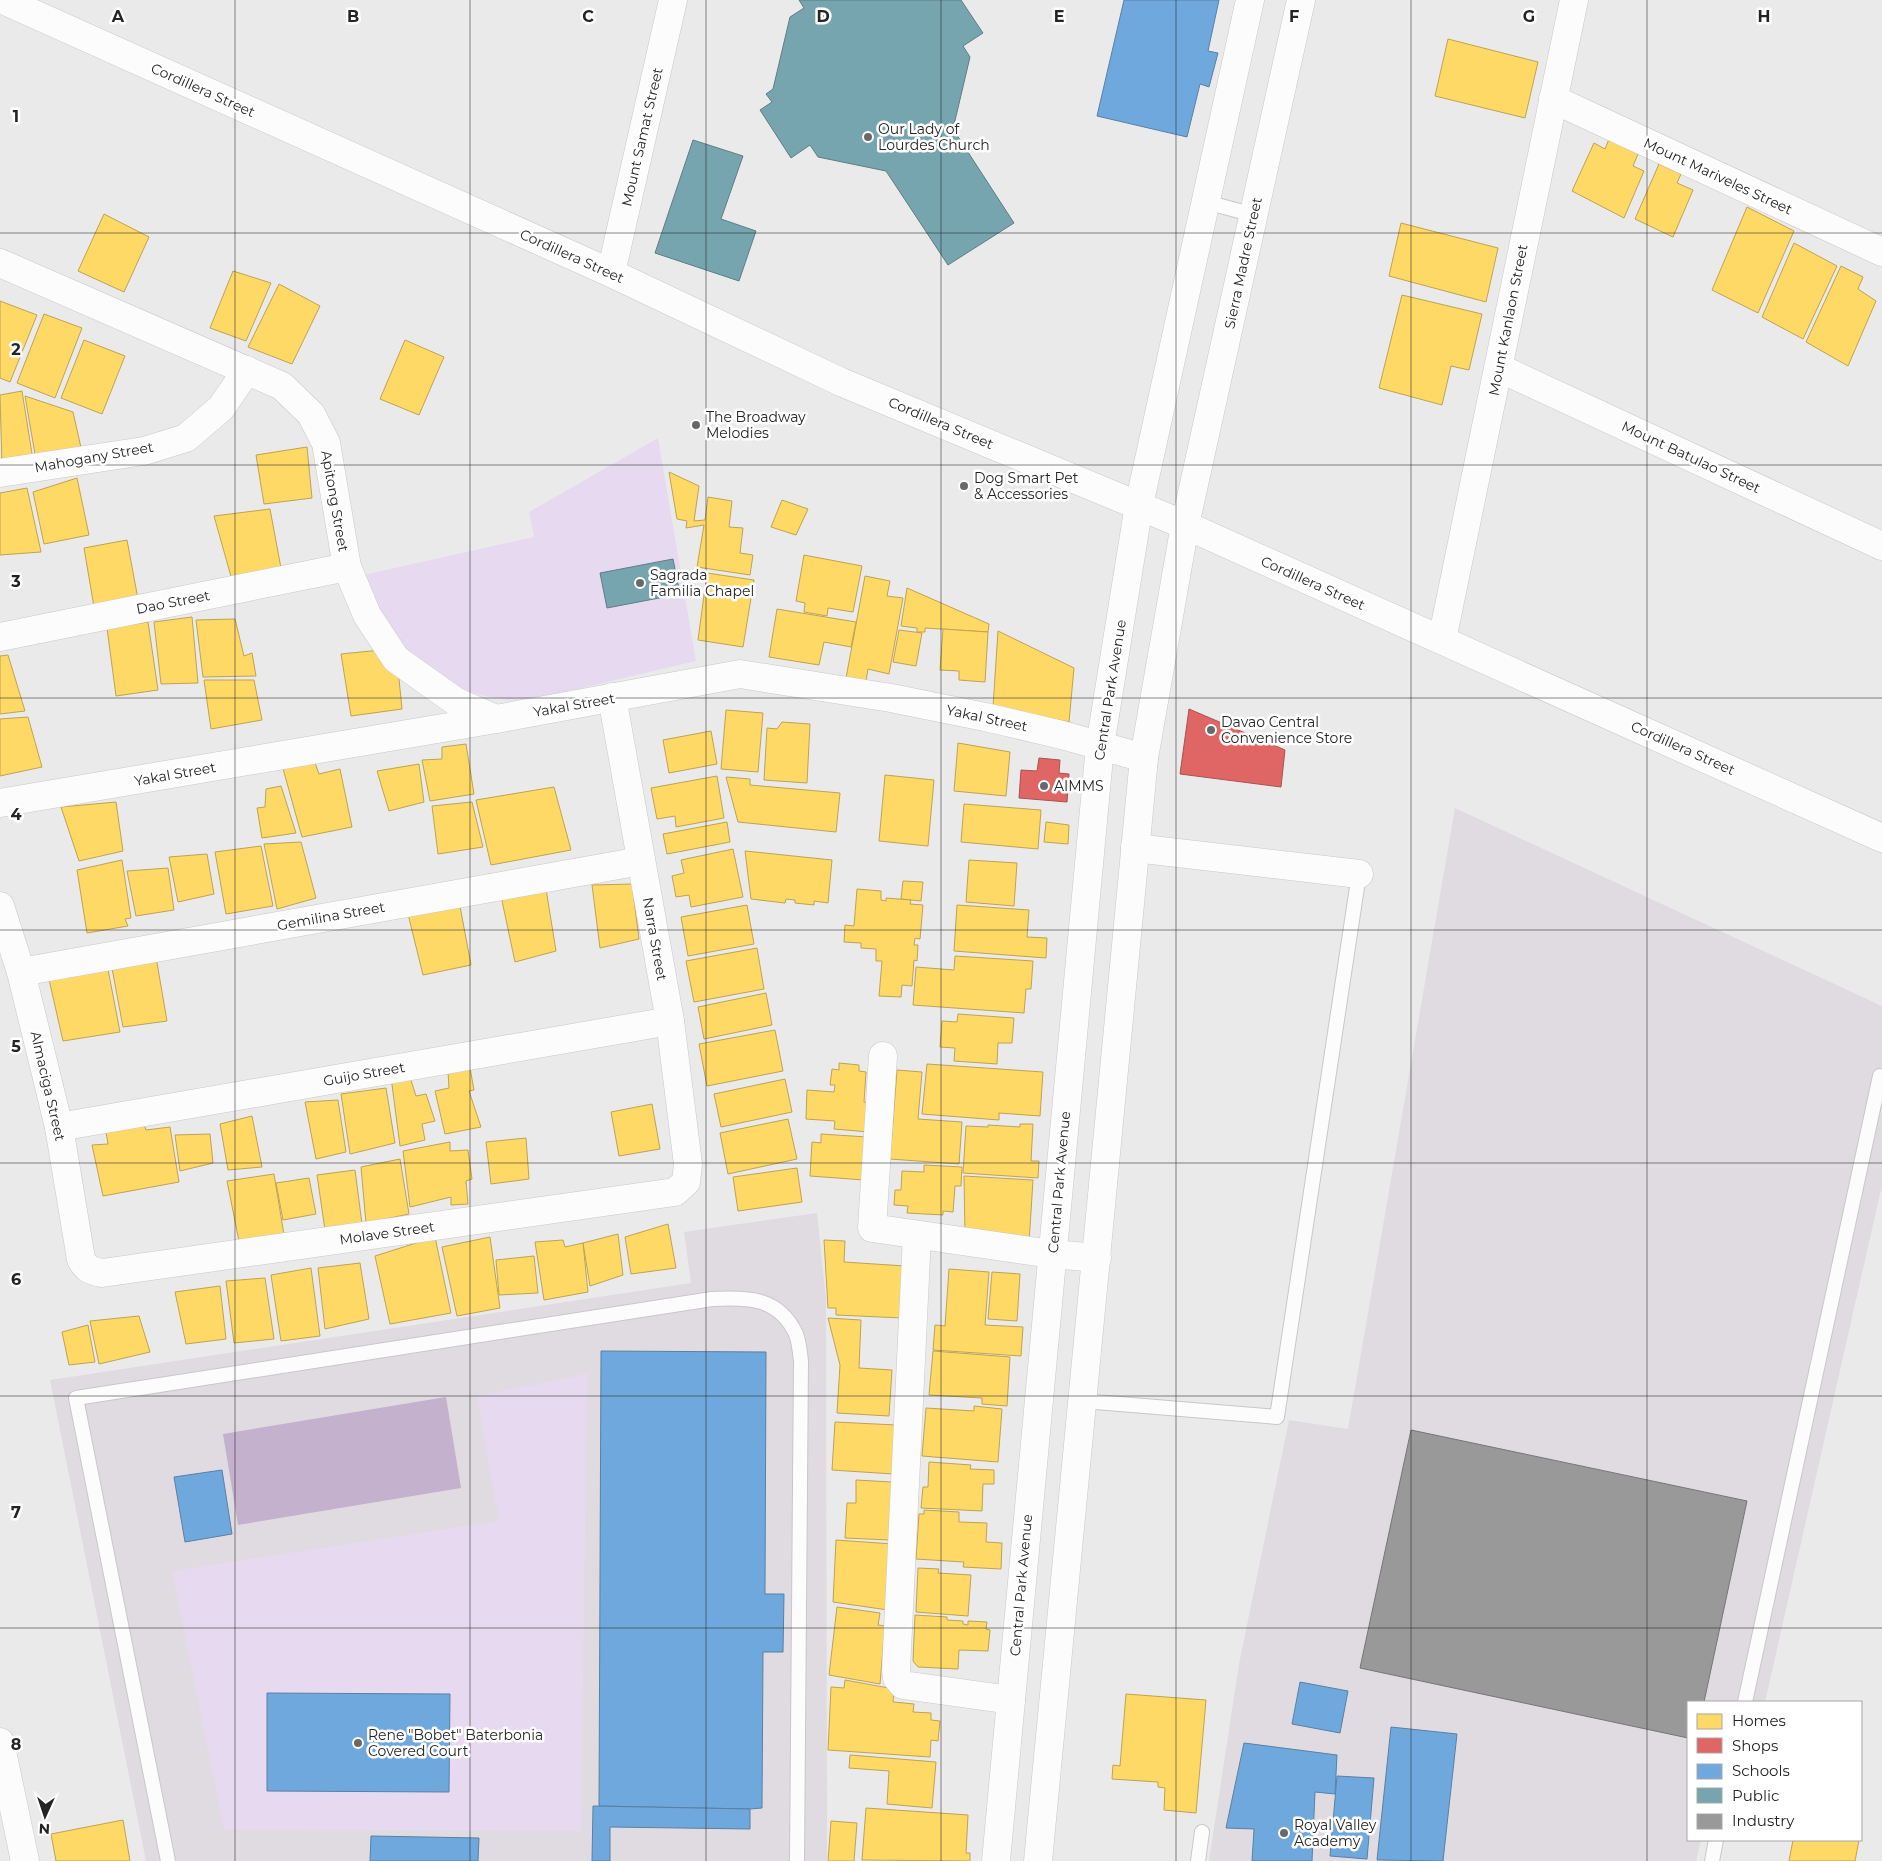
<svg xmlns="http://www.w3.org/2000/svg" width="1882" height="1861" font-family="Montserrat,sans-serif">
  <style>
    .built { fill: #dfdbe1 }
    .green { fill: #e7daf0 }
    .water { fill: #c3b1ce }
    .homes { fill: #ffd966; stroke: #bea352 }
    .shops { fill: #e06666; stroke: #a85252 }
    .schools { fill: #6fa8dc; stroke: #5980a5 }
    .public { fill: #76a5af; stroke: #5e7e86 }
    .industry { fill: #999; stroke: #767676 }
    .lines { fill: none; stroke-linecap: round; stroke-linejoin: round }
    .service-casing { stroke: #c9c8c9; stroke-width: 16 }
    .minor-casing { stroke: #c9c8c9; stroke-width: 29 }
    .tertiary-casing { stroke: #c9c8c9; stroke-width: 29 }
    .service { stroke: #fcfcfc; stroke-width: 14 }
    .minor { stroke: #fcfcfc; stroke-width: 28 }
    .tertiary { stroke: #fcfcfc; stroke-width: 28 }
    .grid { fill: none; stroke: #252425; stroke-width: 1; stroke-opacity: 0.55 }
    .poi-dot { fill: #6a696a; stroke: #fff; stroke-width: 2 }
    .labels { text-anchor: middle; stroke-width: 5; stroke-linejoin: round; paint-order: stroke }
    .street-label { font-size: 14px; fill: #252425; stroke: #fff }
    .poi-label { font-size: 14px; fill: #252425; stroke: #fff; text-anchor: start }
    .grid-label { font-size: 16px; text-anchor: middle; font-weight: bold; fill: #252425; stroke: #fff; stroke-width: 5; stroke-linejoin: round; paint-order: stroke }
  </style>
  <rect width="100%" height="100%" fill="#ebeaeb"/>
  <!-- built -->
  <g class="built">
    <path d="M1455 808 1882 1006V1185L1765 1702H1688V1840H1701L1696 1861H1209L1239 1664 1289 1420 1348 1429Z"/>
    <path d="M817 1213 826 1299 827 1861H146L50 1380 691 1283 684 1232Z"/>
  </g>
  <!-- green -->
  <g class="green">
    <path d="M658 438 696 661 539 698 508 700 480 695 449 683 421 663 401 644 385 627 359 576 534 537 529 512Z"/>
    <path d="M587 1374 581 1831 224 1830 172 1571 499 1521 477 1396Z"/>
  </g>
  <!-- water -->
  <path class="water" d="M446 1397 461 1488 238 1525 223 1434Z"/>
  <!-- homes -->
  <g class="homes">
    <path d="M1448 39 1538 62 1525 118 1435 96Z"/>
    <path d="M1609 139 1638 154 1633 166 1644 171 1624 218 1572 191 1594 143 1605 149Z"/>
    <path d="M1659 164 1681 174 1677 183 1693 190 1673 237 1635 219Z"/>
    <path d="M1747 207 1794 231 1758 313 1712 290Z"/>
    <path d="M104 214 149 237 124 292 78 271Z"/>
    <path d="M1401 223 1498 248 1486 302 1389 276Z"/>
    <path d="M1794 243 1837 266 1803 339 1762 317Z"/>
    <path d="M1841 266 1863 277 1858 289 1876 301 1848 366 1806 342Z"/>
    <path d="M233 271 271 283 246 341 210 328Z"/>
    <path d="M279 284 320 306 292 364 248 347Z"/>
    <path d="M1402 295 1482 314 1469 370 1451 366 1442 405 1379 388Z"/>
    <path d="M0 301 37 315 10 382 0 378Z"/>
    <path d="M44 314 82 328 55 398 17 383Z"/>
    <path d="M84 340 125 356 102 414 61 398Z"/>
    <path d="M405 340 444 357 419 415 380 399Z"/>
    <path d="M22 391 33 460 2 466 0 395Z"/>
    <path d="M25 396 73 412 82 452 36 460Z"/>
    <path d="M307 447 312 498 264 504 256 455Z"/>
    <path d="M669 472 699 486 694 521 705 520 708 497 732 501 729 527 743 528 740 553 753 555 750 575 697 567 704 525 686 528 687 521 677 519Z"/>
    <path d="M77 478 89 535 44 544 33 492Z"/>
    <path d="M27 488 41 552 0 555V493Z"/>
    <path d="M782 500 808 509 796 535 771 527Z"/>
    <path d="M270 509 281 568 232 580 214 516Z"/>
    <path d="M127 540 138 599 94 607 84 548Z"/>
    <path d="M804 555 862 566 853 612 828 608 827 616 804 612 805 603 796 601Z"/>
    <path d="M707 573 754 580 743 647 698 640Z"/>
    <path d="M865 576 890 581 887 596 903 598 889 674 868 669 866 681 846 678Z"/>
    <path d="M907 588 989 624 988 632 925 628V632H917V628L901 626Z"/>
    <path d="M777 609 856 622 851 647 824 642 819 665 769 657Z"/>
    <path d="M192 617 198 683 161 684 154 622Z"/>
    <path d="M235 619 244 656 252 653 256 676 203 677 196 620Z"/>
    <path d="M148 622 158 690 116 696 107 628Z"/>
    <path d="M943 629 988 632 985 682 959 680V671L940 670Z"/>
    <path d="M899 630 922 633 916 666 893 662Z"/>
    <path d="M998 631 1074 668 1069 722 993 707Z"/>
    <path d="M381 650 398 669 402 709 351 716 341 654Z"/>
    <path d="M8 655 25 711 0 714V656Z"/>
    <path d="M204 680H254L262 720 211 729Z"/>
    <path d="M726 710 763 713 758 772 721 769Z"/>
    <path d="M28 717 42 767 0 776V719Z"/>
    <path d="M782 722 810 724 807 783 764 780 767 728 777 729Z"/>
    <path d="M711 731 717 764 669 773 663 740Z"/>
    <path d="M958 743 1010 752 1006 796 954 791Z"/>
    <path d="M466 744 474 794 430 801 422 760 442 759V747Z"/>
    <path d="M314 760 319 774 340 769 352 827 302 837 282 765Z"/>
    <path d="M419 764 424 802 389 811 377 771Z"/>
    <path d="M885 775 934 780 928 846 879 841Z"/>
    <path d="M717 776 724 818 676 827 675 816 657 819 651 788Z"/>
    <path d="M726 777 750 779V785L840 793 836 832 738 822Z"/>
    <path d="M281 786 296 833 262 838 257 808 265 807 266 789Z"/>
    <path d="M554 787 571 850 491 865 476 800Z"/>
    <path d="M116 802 123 851 79 861 61 807Z"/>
    <path d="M472 802 483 847 438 854 432 806Z"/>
    <path d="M964 804 1041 810 1038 849 961 842Z"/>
    <path d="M727 822 730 842 667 854 663 834Z"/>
    <path d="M1046 822 1069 825 1068 844 1044 842Z"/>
    <path d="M301 842 316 898 277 909 264 844Z"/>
    <path d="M261 846 273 906 226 914 215 852Z"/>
    <path d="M733 849 743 897 691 907 689 895 676 897 672 876 684 873 681 860Z"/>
    <path d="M745 851 832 860 828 903 814 901V905L795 903V900L786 899 785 903 751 899Z"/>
    <path d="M207 854 214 894 178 902 169 857Z"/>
    <path d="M122 860 131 918 125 919 128 926 87 933 77 870Z"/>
    <path d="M969 860 1017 863 1014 906 966 902Z"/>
    <path d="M168 868 174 910 136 916 127 871Z"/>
    <path d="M903 881 923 882 921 901 901 899Z"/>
    <path d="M632 884 639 939 600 948 592 885Z"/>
    <path d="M546 889 556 951 515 962 501 896Z"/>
    <path d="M857 889 881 891V900L886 901V898L911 900 910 904 923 905 920 939 915 938 914 945H918L917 961 914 960 912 986 902 985 901 997 879 996 882 961H876V949L861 948V943L844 942 845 925 854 926Z"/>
    <path d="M459 901 471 965 423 975 407 910Z"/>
    <path d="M747 905 754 944 688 956 681 917Z"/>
    <path d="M957 905 1029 910 1027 937 1047 938 1046 958 954 951Z"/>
    <path d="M757 948 764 989 694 1002 686 961Z"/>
    <path d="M955 956 1033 961 1031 989H1026L1024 1013 913 1005 916 967 954 970Z"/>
    <path d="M156 957 167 1021 123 1027 111 963Z"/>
    <path d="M107 964 120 1032 63 1041 48 975Z"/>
    <path d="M766 993 772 1025 704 1039 698 1007Z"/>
    <path d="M958 1014 1014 1018 1012 1043H998L997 1064 954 1061 955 1048 940 1047 942 1021 957 1022Z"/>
    <path d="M775 1030 783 1071 707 1086 699 1044Z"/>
    <path d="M839 1063 859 1065V1071L866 1072 864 1102 871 1103 869 1132 834 1129 835 1121 806 1119 807 1090 834 1092 835 1085H830L832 1069 839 1070Z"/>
    <path d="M927 1064 1043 1072 1040 1116 999 1113V1120L922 1114Z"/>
    <path d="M470 1068 474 1090 469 1091 481 1127 445 1134 435 1091 449 1088 448 1072Z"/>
    <path d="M897 1070 922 1072 918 1119 962 1122 959 1164 890 1159Z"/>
    <path d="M409 1074 416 1096 426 1094 435 1121 422 1124 425 1140 400 1146 391 1077Z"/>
    <path d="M785 1079 792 1112 721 1127 714 1094Z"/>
    <path d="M386 1088 395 1143 350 1154 341 1094Z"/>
    <path d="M338 1100 346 1152 316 1159 305 1102Z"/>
    <path d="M652 1104 660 1149 619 1156 611 1112Z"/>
    <path d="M252 1116 262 1167 228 1170 220 1124Z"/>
    <path d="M142 1118 146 1130 170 1127 179 1182 103 1196 92 1145 108 1144 106 1132Z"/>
    <path d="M788 1119 797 1159 728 1174 720 1133Z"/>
    <path d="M1020 1124H1033L1031 1161H1039L1038 1178 963 1173 966 1126 988 1127V1125L1020 1127Z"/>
    <path d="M210 1134 213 1163 180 1171 175 1135Z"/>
    <path d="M821 1134 867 1137 864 1180 810 1176 812 1142 821 1143Z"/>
    <path d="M526 1138 529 1179 491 1184 486 1142Z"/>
    <path d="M450 1142V1151L468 1150 472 1179 466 1181 468 1204 451 1205V1197L410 1207 403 1151Z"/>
    <path d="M400 1159 409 1214 366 1223 361 1167Z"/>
    <path d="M924 1165 962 1167 961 1186H955L953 1212 943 1211V1215L907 1213 908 1206 894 1205 895 1190H901L902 1171 924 1172Z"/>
    <path d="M797 1168 802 1202 738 1211 733 1177Z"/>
    <path d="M355 1170 362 1224 325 1230 317 1175Z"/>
    <path d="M274 1174 285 1241 240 1246 227 1181Z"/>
    <path d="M964 1176 1033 1180 1029 1243 965 1232Z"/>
    <path d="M309 1178 316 1214 283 1220 276 1183Z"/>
    <path d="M668 1224 676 1268 631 1274 625 1237Z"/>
    <path d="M618 1234 623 1275 590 1286 583 1243Z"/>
    <path d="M435 1237 451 1313 390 1324 375 1256Z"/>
    <path d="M490 1237 500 1308 457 1316 442 1247Z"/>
    <path d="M563 1240 565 1247 583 1243 588 1292 544 1300 535 1242Z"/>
    <path d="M824 1240 845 1241 844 1262 905 1266 902 1318 836 1315V1308H828Z"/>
    <path d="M534 1256 538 1293 499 1295 496 1260Z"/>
    <path d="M360 1263 369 1319 325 1329 318 1268Z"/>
    <path d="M311 1268 320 1336 281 1341 271 1275Z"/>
    <path d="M949 1269 989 1272 985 1325 1023 1327 1021 1356 933 1350 935 1325 945 1326Z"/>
    <path d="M992 1272 1020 1274 1017 1321 988 1319Z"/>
    <path d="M265 1278 274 1339 234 1343 226 1281Z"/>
    <path d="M220 1286 226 1339 186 1344 175 1292Z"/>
    <path d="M139 1316 150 1352 99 1364 90 1321Z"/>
    <path d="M828 1318 861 1320 859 1368 892 1370 889 1416 837 1413 840 1365Z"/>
    <path d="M88 1325 95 1362 69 1365 62 1332Z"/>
    <path d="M933 1351 1010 1357 1007 1406 982 1404V1398L929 1395Z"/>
    <path d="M974 1406 1002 1409 998 1462 922 1456 926 1408 974 1411Z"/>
    <path d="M835 1422 896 1425 893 1474 832 1470Z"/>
    <path d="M929 1462 971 1465 970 1469 994 1470V1484H983L982 1511 921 1508 923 1487H928Z"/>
    <path d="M856 1480 892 1482 890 1540 845 1538 847 1503H856Z"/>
    <path d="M924 1510 959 1512V1522L987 1523 986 1542 1002 1543 1001 1569 963 1567 964 1562 916 1559 919 1514H924Z"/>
    <path d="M836 1540 893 1544 888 1610 833 1602Z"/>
    <path d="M918 1568 939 1569 938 1573 971 1575 968 1616 916 1612Z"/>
    <path d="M837 1607 880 1613 878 1625 885 1626 880 1684 829 1675Z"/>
    <path d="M915 1615 947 1617V1620L963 1621V1624L968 1625V1621L987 1622 986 1629 990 1630 988 1651 959 1650 958 1669 918 1667 913 1661Z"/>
    <path d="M845 1680 894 1689 893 1702 914 1704 913 1712 931 1713V1720L940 1721 938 1741 931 1740 930 1757 828 1750 831 1687 844 1688Z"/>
    <path d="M1126 1694 1206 1700 1196 1813 1164 1810 1165 1788 1158 1787V1782L1112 1779 1113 1765 1120 1766Z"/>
    <path d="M850 1755 936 1762 932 1808 887 1804 889 1771 849 1768Z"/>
    <path d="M866 1808 968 1815 966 1853H970V1861L862 1860Z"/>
    <path d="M123 1820 130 1861H56L51 1834Z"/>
    <path d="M831 1821 857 1823 854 1861H828Z"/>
    <path d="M1793 1840H1859L1855 1861H1789Z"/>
  </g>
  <!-- shops -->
  <g class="shops">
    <path d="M1189 709 1285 750 1281 787 1180 774Z"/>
    <path d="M1039 758 1060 760 1059 773 1069 774 1067 802 1019 798 1021 770 1037 771Z"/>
  </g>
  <!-- schools -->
  <g class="schools">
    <path d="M1124 0H1219L1208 51 1218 53 1209 87 1200 84 1187 137 1097 116Z"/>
    <path d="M601 1351 766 1352 765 1594H784L783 1652H763L762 1808 750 1809 599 1806Z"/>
    <path d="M222 1470 232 1534 185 1542 174 1477Z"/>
    <path d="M1300 1682 1348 1691 1340 1733 1292 1724Z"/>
    <path d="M267 1693 450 1694 449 1792 267 1791Z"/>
    <path d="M1391 1727 1457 1734 1443 1861 1377 1860Z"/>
    <path d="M1244 1743 1337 1755 1335 1794 1315 1792 1312 1861H1252L1254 1829 1226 1828Z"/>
    <path d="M1337 1776 1374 1778 1367 1859 1330 1856Z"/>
    <path d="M593 1806 750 1809V1829L610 1827V1861H592Z"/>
    <path d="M371 1836 479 1838 478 1861H370Z"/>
  </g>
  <!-- public -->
  <g class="public">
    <path d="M799 0H961L983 33 963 46 970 57 953 129 1014 223 948 265 886 171 818 157 810 145 791 158 760 110 772 102 766 94 773 89 790 17 804 8Z"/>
    <path d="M693 140 743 156 721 219 756 231 739 281 655 253Z"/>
    <path d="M673 559 680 594 607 608 600 573Z"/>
  </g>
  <!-- industry -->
  <path class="industry" d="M1411 1430 1747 1501 1704 1702H1688V1738L1360 1668Z"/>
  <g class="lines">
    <defs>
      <g id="service">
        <path d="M1206 202 1254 215"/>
        <path d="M1083 1401 1277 1417 1359 874"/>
        <path d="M1745 1702 1880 1076"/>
        <path d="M168 1861 76 1398 712 1299C747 1297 779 1297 796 1334 799 1342 800 1352 801 1361L797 1861"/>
        <path d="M1198 1861 1202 1832"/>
        <path d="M1712 1861 1716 1840"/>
      </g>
      <g id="minor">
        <path d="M1553 99 1882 252"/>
        <path d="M0 263 282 386 311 414 326 443 347 567 367 615 396 659 455 701 496 719"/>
        <path d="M611 273 673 0"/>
        <path d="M1499 368 1882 546"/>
        <path d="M0 473 144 451 186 438 221 408 247 370"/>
        <path d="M0 637 347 567"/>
        <path d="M1442 640 1574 0"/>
        <path d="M0 803 496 719 740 674 891 698 985 717 1062 735 1144 758"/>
        <path d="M1135 848 1359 874"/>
        <path d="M0 906 21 972 59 1127 81 1259C86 1269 91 1271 102 1273L675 1192 686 1182 688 1164 670 1021 612 697"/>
        <path d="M21 972 641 861"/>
        <path d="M883 1056 872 1228 1052 1254 1097 1258"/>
        <path d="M59 1127 670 1021"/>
        <path d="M917 1236 896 1670 897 1678 903 1685 1011 1700"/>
        <path d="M0 1742 25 1861"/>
      </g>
      <g id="tertiary">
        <path d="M3 0 611 273 841 382 1185 525 1882 838"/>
        <path d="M996 1861 1100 746 1139 505 1250 0"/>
        <path d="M1038 1861 1144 758 1185 525 1301 0"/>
      </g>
    </defs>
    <!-- service casing -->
    <use href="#service" class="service-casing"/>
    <!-- minor casing -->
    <use href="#minor" class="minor-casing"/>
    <!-- tertiary casing -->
    <use href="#tertiary" class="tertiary-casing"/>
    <!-- service -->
    <use href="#service" class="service"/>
    <!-- minor -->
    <use href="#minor" class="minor"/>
    <!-- tertiary -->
    <use href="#tertiary" class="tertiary"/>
  </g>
  <!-- grid -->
  <path class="grid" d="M235 0V1861M470 0V1861M706 0V1861M941 0V1861M1176 0V1861M1411 0V1861M1647 0V1861M0 233H1882M0 465H1882M0 698H1882M0 930H1882M0 1163H1882M0 1396H1882M0 1628H1882"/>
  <!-- markers -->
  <g class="poi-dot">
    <circle cx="868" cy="137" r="5"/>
    <circle cx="696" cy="425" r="5"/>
    <circle cx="964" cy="486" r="5"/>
    <circle cx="640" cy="583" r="5"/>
    <circle cx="1211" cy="730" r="5"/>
    <circle cx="1044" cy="786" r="5"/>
    <circle cx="358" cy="1743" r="5"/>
    <circle cx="1284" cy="1833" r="5"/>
  </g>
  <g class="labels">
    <!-- street labels -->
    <g class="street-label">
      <text transform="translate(203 90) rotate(24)" y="5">Cordillera Street</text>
      <text transform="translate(642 137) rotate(-77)" y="5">Mount Samat Street</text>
      <text transform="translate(1718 176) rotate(25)" y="5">Mount Mariveles Street</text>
      <text transform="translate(572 256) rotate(24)" y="5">Cordillera Street</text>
      <text transform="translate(1243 263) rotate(-78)" y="5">Sierra Madre Street</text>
      <text transform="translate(1508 320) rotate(-79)" y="5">Mount Kanlaon Street</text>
      <text transform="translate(941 423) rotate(23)" y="5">Cordillera Street</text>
      <text transform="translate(94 457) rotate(-10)" y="5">Mahogany Street</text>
      <text transform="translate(1691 457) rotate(25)" y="5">Mount Batulao Street</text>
      <text transform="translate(335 501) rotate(80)" y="5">Apitong Street</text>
      <text transform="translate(1313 583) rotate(24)" y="5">Cordillera Street</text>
      <text transform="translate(173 602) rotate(-11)" y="5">Dao Street</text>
      <text transform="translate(1110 690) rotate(-81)" y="5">Central Park Avenue</text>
      <text transform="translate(574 705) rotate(-10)" y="5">Yakal Street</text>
      <text transform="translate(987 718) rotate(12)" y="5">Yakal Street</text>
      <text transform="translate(1683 748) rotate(24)" y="5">Cordillera Street</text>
      <text transform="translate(175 774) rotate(-10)" y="5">Yakal Street</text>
      <text transform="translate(331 916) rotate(-10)" y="5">Gemilina Street</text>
      <text transform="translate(655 939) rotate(80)" y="5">Narra Street</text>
      <text transform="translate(364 1074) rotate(-10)" y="5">Guijo Street</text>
      <text transform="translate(48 1086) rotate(77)" y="5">Almaciga Street</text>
      <text transform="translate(1059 1182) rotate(-85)" y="5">Central Park Avenue</text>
      <text transform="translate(387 1233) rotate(-8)" y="5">Molave Street</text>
      <text transform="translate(1021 1585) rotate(-85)" y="5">Central Park Avenue</text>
    </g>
    <!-- poi labels -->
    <g class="poi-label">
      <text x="878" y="134">Our Lady of<tspan x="878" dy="16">Lourdes Church</tspan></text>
      <text x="706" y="422">The Broadway<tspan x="706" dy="16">Melodies</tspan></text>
      <text x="974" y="483">Dog Smart Pet<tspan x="974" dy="16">&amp; Accessories</tspan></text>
      <text x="650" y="580">Sagrada<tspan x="650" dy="16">Familia Chapel</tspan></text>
      <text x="1221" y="727">Davao Central<tspan x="1221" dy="16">Convenience Store</tspan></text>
      <text x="1054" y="791">AIMMS</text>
      <text x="368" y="1740">Rene "Bobet" Baterbonia<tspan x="368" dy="16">Covered Court</tspan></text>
      <text x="1294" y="1830">Royal Valley<tspan x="1294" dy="16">Academy</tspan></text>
    </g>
  </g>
  <g class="grid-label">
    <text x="118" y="22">A</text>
    <text x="353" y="22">B</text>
    <text x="588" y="22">C</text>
    <text x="823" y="22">D</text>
    <text x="1059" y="22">E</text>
    <text x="1294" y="22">F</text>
    <text x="1529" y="22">G</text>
    <text x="1764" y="22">H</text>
    <text x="16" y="122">1</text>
    <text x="16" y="355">2</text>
    <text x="16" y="587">3</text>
    <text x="16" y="820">4</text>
    <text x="16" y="1052">5</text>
    <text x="16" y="1285">6</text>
    <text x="16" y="1518">7</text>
    <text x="16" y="1750">8</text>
  </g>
  <!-- legend -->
  <rect x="1687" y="1701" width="175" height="140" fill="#ffffff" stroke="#a8a7a8"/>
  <rect x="1697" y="1714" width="25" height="15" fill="#ffd966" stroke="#a8a7a8"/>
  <text x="1732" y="1726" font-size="15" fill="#252425">Homes</text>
  <rect x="1697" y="1738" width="25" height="15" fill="#e06666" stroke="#a8a7a8"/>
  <text x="1732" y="1751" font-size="15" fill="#252425">Shops</text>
  <rect x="1697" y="1764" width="25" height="15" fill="#6fa8dc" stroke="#a8a7a8"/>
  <text x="1732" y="1776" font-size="15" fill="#252425">Schools</text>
  <rect x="1697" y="1788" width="25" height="15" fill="#76a5af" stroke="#a8a7a8"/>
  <text x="1732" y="1801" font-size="15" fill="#252425">Public</text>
  <rect x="1697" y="1814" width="25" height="15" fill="#999999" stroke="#a8a7a8"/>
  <text x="1732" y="1826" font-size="15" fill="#252425">Industry</text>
  <!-- north arrow -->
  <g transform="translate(45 1816) rotate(183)" stroke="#ffffff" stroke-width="4" paint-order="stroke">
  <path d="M0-4L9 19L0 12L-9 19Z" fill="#252425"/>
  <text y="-8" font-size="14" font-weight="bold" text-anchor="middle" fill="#252425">N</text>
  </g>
</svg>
